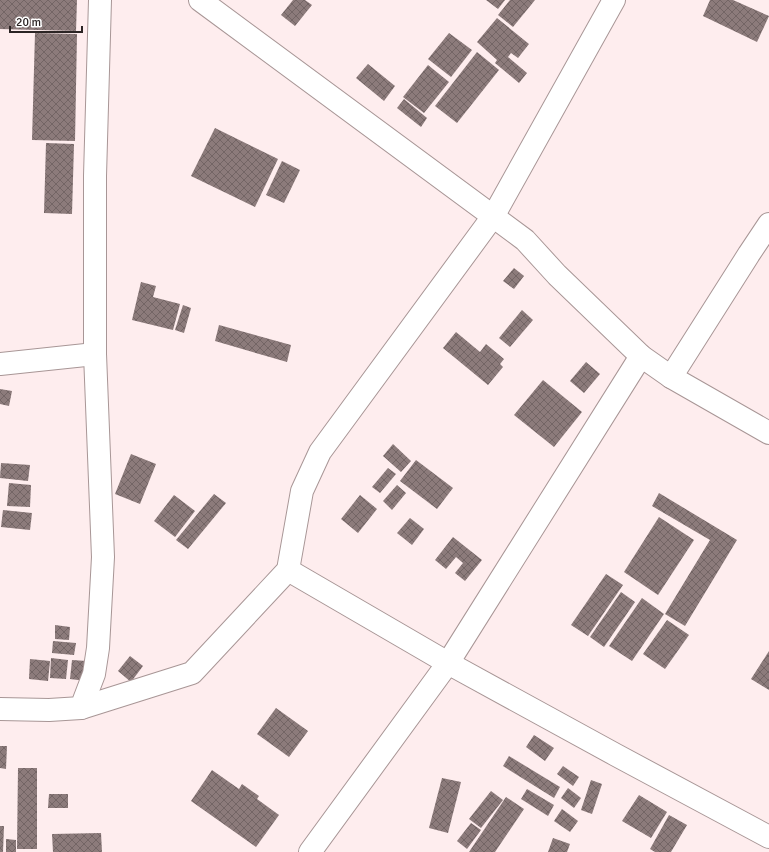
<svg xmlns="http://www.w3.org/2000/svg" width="769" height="852" font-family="Signika,sans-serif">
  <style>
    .building { fill: url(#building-cross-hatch) }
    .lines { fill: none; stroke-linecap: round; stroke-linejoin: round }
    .street-casing { stroke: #a89696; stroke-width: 24 }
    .street { stroke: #fff; stroke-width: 22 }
  </style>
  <defs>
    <pattern id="building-cross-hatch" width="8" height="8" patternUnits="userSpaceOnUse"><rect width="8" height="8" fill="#8c7b7b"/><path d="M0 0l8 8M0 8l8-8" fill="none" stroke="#736565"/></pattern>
  </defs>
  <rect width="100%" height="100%" fill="#feedee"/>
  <!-- building -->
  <g class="building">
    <path d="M0 0H77L76 31 0 29Z"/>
    <path d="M293 0H305L312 5 295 26 281 15Z"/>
    <path d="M486 0H505L498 9Z"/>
    <path d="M510 0H535L513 27 498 15Z"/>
    <path d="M710 0H733L769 16 757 42 703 16Z"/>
    <path d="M497 18 529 44 518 58 511 53 508 57 527 73 519 83 495 63 497 60 477 42Z"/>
    <path d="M35 33 77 34 75 141 32 140Z"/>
    <path d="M449 33 472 50 451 77 428 59Z"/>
    <path d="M477 52 499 70 457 123 435 106Z"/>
    <path d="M368 64 395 86 384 101 356 78Z"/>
    <path d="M428 65 449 82 424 113 403 97Z"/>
    <path d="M404 99 427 118 421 127 397 108Z"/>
    <path d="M215 128 278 159 255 207 191 176Z"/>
    <path d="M46 143 74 144 72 214 44 213Z"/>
    <path d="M282 161 300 170 284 203 266 195Z"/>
    <path d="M514 268 524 276 514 289 503 281Z"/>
    <path d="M141 282 156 286 153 297 180 304 173 330 132 320Z"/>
    <path d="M183 305 191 308 184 333 175 330Z"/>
    <path d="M522 310 533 320 510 347 499 338Z"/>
    <path d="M219 325 291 345 287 362 215 341Z"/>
    <path d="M456 332 480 352 486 344 504 359 500 364 503 367 488 385 443 348Z"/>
    <path d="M586 362 600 374 584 393 570 381Z"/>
    <path d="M543 380 582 412 554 447 514 415Z"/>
    <path d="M0 389 12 391 9 406 0 404Z"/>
    <path d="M393 444 411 461 401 472 383 456Z"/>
    <path d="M131 454 156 464 140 504 115 494Z"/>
    <path d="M416 460 453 488 437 509 400 481Z"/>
    <path d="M1 463 30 465 28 481 0 478Z"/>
    <path d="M388 468 396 474 380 493 372 487Z"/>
    <path d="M9 483 31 485 30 507 7 506Z"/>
    <path d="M397 485 406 493 392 510 383 501Z"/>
    <path d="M659 493 737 540 685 626 665 614 710 540 652 506Z"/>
    <path d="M214 494 226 503 188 549 176 540Z"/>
    <path d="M174 495 195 511 175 537 154 521Z"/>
    <path d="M360 495 377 509 358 533 341 519Z"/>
    <path d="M3 510 32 513 30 530 1 527Z"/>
    <path d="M659 517 694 540 658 595 624 572Z"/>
    <path d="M410 518 424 529 412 545 397 533Z"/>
    <path d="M453 537 482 560 465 581 455 573 463 563 456 557 446 569 435 560Z"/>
    <path d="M606 574 623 585 588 636 571 625Z"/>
    <path d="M621 592 635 602 604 647 590 637Z"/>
    <path d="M642 598 664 614 632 661 609 646Z"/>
    <path d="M667 620 689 635 665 669 643 654Z"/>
    <path d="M55 625 70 627 69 640 55 639Z"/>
    <path d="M53 641 76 643 74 655 52 653Z"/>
    <path d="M769 651V690L751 679Z"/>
    <path d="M130 656 143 666 131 682 118 671Z"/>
    <path d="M51 658 68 660 66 679 50 678Z"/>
    <path d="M30 659 50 661 48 681 29 679Z"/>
    <path d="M72 660 87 661 86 681 70 679Z"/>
    <path d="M276 708 308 731 289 757 257 734Z"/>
    <path d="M534 735 554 748 545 761 526 747Z"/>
    <path d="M0 746H7L6 769 0 768Z"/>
    <path d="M509 756 560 787 554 798 503 766Z"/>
    <path d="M563 766 579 777 573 786 557 774Z"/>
    <path d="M18 768H37V849H17Z"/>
    <path d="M212 770 239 789 242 784 259 796 257 799 279 815 256 847 191 801Z"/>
    <path d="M442 778 461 782 448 833 429 828Z"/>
    <path d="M591 780 602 784 592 814 581 810Z"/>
    <path d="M568 788 581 798 574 808 561 798Z"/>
    <path d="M527 789 554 805 548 816 521 799Z"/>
    <path d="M491 791 503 800 481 828 469 819Z"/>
    <path d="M49 794H68V808H48Z"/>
    <path d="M639 795 667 812 651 838 622 821Z"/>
    <path d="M506 797 524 809 495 852H469Z"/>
    <path d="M562 809 578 821 570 832 554 821Z"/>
    <path d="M669 815 687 825 671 852H655L650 849Z"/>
    <path d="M471 823 481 830 467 849 457 841Z"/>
    <path d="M0 826H4L3 852H0Z"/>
    <path d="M101 833 102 852H53L52 834Z"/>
    <path d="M553 838 570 844 567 852H548Z"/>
    <path d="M6 839 16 840V852H6Z"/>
  </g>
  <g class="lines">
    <defs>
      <g id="street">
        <path d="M200 0 525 240 557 275 641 356 671 377 769 433"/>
        <path d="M0 364 95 354"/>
        <path d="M671 377 749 254 769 224"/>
        <path d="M288 570 448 663 641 356"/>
        <path d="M81 708 192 673 288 570 302 491 320 452 494 215 614 0"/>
        <path d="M0 709 49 710 81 708 94 674 98 648 103 557 95 354V176L100 0"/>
        <path d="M310 852 448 663 616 755 769 837"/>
      </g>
    </defs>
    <!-- street casing -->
    <use href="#street" class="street-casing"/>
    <!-- street -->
    <use href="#street" class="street"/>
  </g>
  <!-- scale -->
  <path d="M10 26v6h72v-6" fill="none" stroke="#2b2424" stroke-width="2"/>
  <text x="16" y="26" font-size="12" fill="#2b2424" stroke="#ffffff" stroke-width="3" paint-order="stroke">20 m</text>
</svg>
